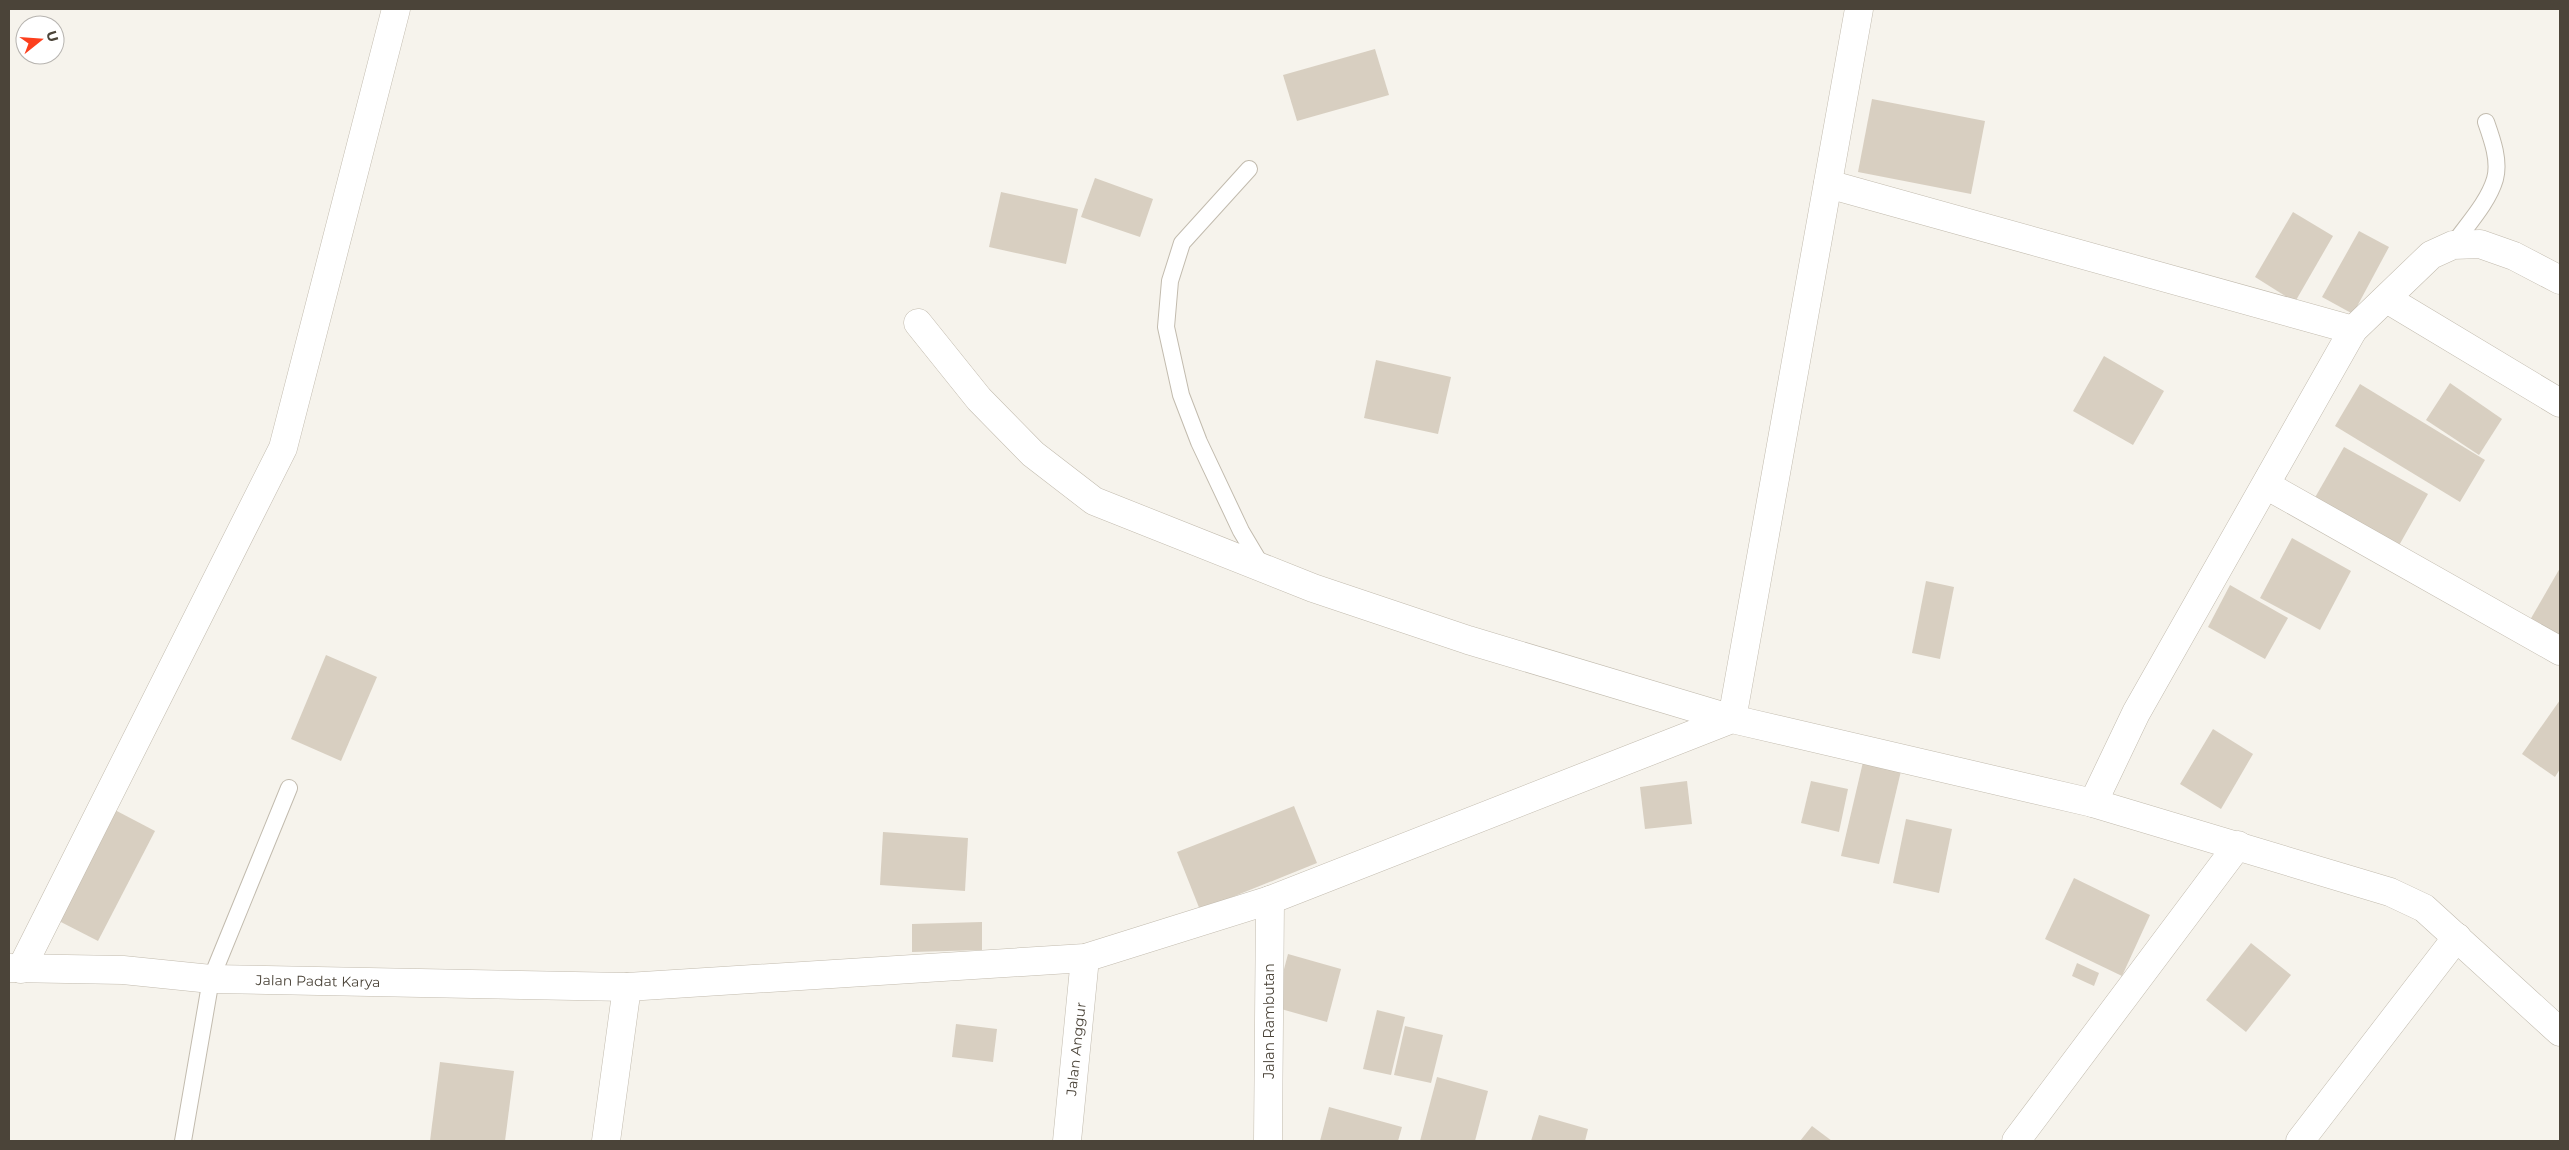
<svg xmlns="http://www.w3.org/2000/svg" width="2569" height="1150" font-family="Montserrat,sans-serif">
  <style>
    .building { fill: #d8cfc1 }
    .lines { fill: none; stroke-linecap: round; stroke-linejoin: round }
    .lane-casing { stroke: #c2bbae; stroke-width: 18 }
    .street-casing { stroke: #c2bbae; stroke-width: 29 }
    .lane { stroke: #fff; stroke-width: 16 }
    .street { stroke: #fff; stroke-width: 28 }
    .labels { text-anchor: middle; stroke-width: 4; stroke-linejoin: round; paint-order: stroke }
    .street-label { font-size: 14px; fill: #4b4439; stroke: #fff }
  </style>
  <rect width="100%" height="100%" fill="#f6f3ec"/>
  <!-- building -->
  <g class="building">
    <path d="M1375 49 1389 95 1297 121 1283 75Z"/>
    <path d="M1872 99 1985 121 1971 194 1858 172Z"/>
    <path d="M1095 178 1153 199 1140 237 1081 217Z"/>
    <path d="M1001 192 1078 209 1066 264 989 247Z"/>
    <path d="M2293 212 2333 236 2295 302 2255 277Z"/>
    <path d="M2359 231 2389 247 2353 314 2322 297Z"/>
    <path d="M2104 356 2164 391 2133 445 2073 411Z"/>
    <path d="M1376 360 1451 377 1438 434 1364 418Z"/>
    <path d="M2450 383 2502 419 2479 455 2426 420Z"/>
    <path d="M2360 384 2485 460 2460 502 2335 426Z"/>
    <path d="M2344 447 2428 494 2397 549 2313 501Z"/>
    <path d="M2292 538 2351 571 2320 630 2260 598Z"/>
    <path d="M2560 568V648L2526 627Z"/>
    <path d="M1926 581 1954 587 1940 659 1912 653Z"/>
    <path d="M2230 585 2288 618 2265 659 2208 627Z"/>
    <path d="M326 655 377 677 341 761 291 739Z"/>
    <path d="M2560 700V769L2555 777 2522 754Z"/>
    <path d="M2213 729 2253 754 2221 809 2180 784Z"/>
    <path d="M1863 762 1901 771 1879 864 1841 856Z"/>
    <path d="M1687 781 1692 824 1645 829 1640 787Z"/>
    <path d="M1811 781 1848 789 1839 832 1801 823Z"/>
    <path d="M1294 806 1317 863 1200 910 1177 852Z"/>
    <path d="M113 809 155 831 98 941 57 920Z"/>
    <path d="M1906 819 1952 829 1939 893 1893 883Z"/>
    <path d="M883 832 968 838 965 891 880 885Z"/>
    <path d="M2074 878 2150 915 2122 976 2045 939Z"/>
    <path d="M982 922V950L912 952V924Z"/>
    <path d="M2251 943 2291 975 2246 1032 2206 1000Z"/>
    <path d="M1288 954 1341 969 1327 1022 1274 1007Z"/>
    <path d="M2077 963 2099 973 2094 986 2072 976Z"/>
    <path d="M1377 1010 1405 1017 1391 1075 1363 1069Z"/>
    <path d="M956 1024 997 1029 993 1062 952 1057Z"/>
    <path d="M1405 1026 1443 1035 1431 1083 1394 1075Z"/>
    <path d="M440 1062 514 1071 505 1141H430Z"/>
    <path d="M1437 1077 1488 1091 1475 1141H1420Z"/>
    <path d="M1329 1107 1402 1127 1398 1141H1320Z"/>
    <path d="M1539 1115 1588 1129 1585 1141H1531Z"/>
    <path d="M1812 1126 1832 1141H1800Z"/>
  </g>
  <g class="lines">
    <defs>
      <g id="lane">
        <path d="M1249 169 1182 243 1170 281 1166 327 1181 395 1199 442 1241 531 1263 568"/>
        <path d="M2453 245C2466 226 2488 203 2495 179 2500 161 2492 139 2486 122"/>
        <path d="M183 1141 211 979 289 788"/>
      </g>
      <g id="street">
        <path d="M1828 184 2353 330"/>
        <path d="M2387 299 2560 403"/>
        <path d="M918 323 979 399 1033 454 1094 501 1313 588 1468 640 1732 719 1859 9"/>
        <path d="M2266 485 2560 651"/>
        <path d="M2093 803 2136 713 2353 330 2431 255 2453 245 2480 244 2514 256 2560 280"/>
        <path d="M9 968 123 970 211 979 627 987 1085 958 1270 900 1732 719 2093 803 2390 892 2424 908 2560 1032"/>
        <path d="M21 969 283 448 396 9"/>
        <path d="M606 1141 627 987"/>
        <path d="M1067 1141 1085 958"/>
        <path d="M1268 1141 1270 900"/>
        <path d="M2016 1141 2238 845"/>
        <path d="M2300 1141 2457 937"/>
      </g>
    </defs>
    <!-- lane casing -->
    <use href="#lane" class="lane-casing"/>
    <!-- street casing -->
    <use href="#street" class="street-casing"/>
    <!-- lane -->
    <use href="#lane" class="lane"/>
    <!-- street -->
    <use href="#street" class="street"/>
  </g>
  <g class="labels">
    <!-- street labels -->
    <g class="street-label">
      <text transform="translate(318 981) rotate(1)" y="5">Jalan Padat Karya</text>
      <text transform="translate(1269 1021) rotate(-90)" y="5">Jalan Rambutan</text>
      <text transform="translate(1076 1049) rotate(-84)" y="5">Jalan Anggur</text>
    </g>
  </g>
  <!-- border -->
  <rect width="2569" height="1150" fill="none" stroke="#4b4439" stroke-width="20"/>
  <!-- north arrow -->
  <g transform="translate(40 40) rotate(73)"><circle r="24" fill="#ffffff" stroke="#b7b4b0"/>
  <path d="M0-4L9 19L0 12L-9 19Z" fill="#fc3f1d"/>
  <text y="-8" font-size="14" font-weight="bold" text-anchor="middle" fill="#4b4439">U</text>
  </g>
</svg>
